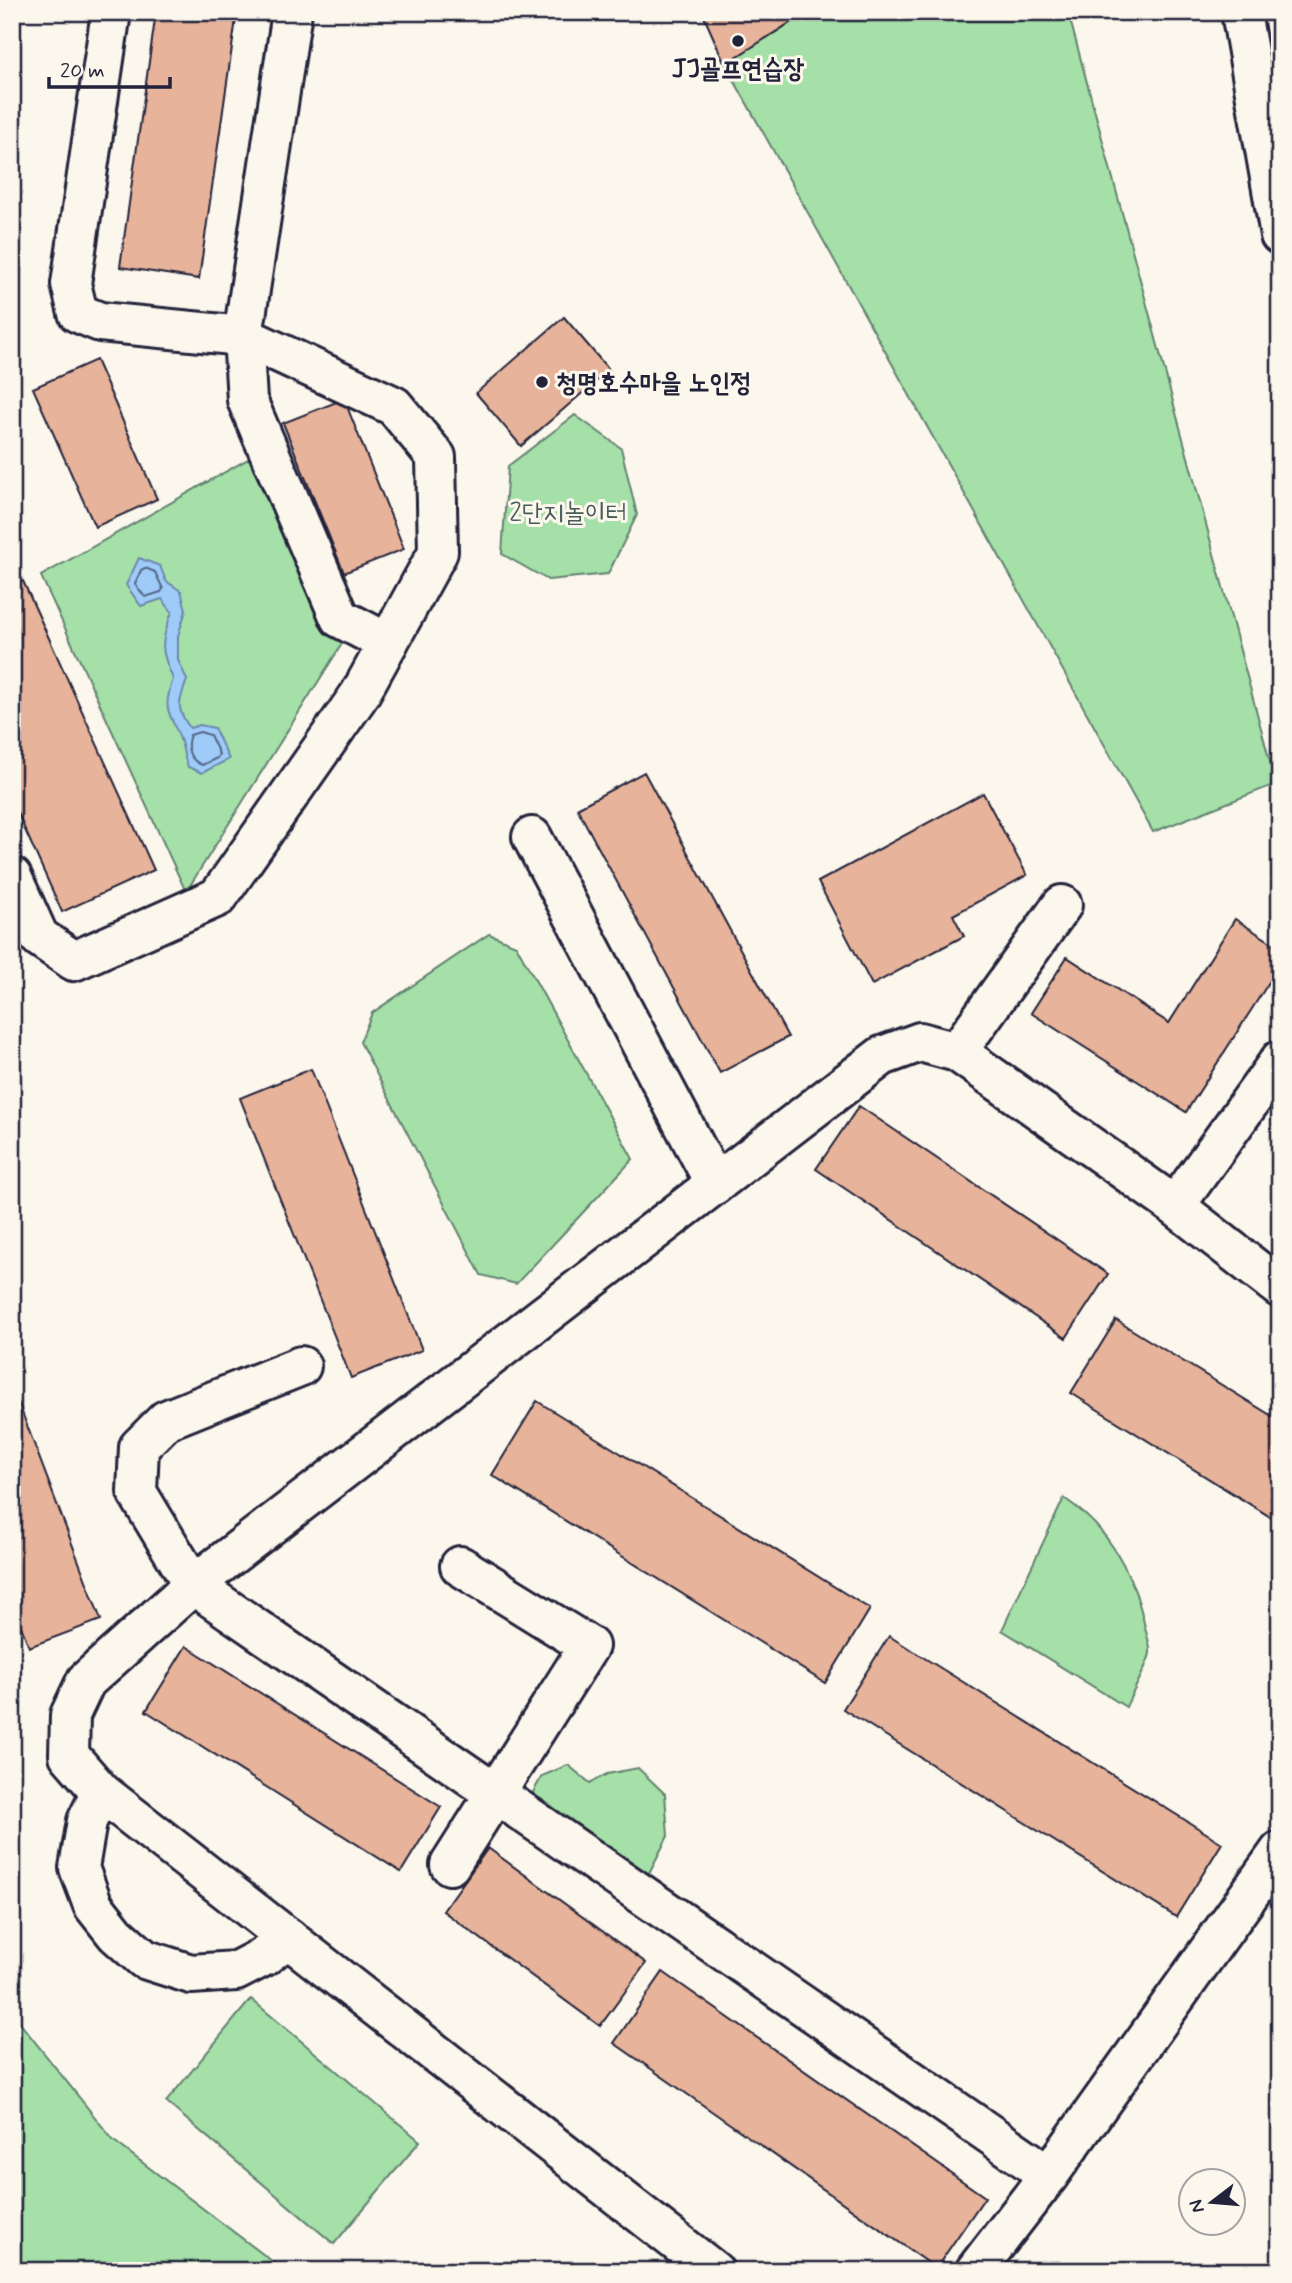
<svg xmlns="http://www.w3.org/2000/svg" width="1292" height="2283" font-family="Mynerve,'Poor Story',sans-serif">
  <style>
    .green { fill: #a4e0a7; stroke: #638171; stroke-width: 2 }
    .water { fill: #9fcbf9; stroke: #6d87ad; stroke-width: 2 }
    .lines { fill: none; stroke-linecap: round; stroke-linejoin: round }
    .shore { stroke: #546687; stroke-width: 2 }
    .building { fill: #e7b39a; stroke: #22223b; stroke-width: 2 }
    .minor-casing { stroke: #22223b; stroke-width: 44 }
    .minor { stroke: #fbf7ec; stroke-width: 38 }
    .poi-dot { fill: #22223b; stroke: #fbf7ec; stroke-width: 2.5 }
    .labels { text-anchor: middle; stroke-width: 6; stroke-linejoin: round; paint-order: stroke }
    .poi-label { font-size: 26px; font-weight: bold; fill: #22223b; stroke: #fbf7ec }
    .park-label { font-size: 26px; fill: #495b5b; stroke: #fbf7ec }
  </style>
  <rect width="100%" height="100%" fill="#fbf7ec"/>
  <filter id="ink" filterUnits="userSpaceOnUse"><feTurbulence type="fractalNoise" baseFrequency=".0143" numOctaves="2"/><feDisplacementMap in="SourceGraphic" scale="14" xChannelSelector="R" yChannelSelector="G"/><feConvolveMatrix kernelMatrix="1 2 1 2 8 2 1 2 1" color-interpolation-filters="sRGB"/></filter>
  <g filter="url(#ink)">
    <!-- green -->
    <g class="green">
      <path d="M811 12H1068L1276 784 1153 832 725 64 798 18Z"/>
      <path d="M575 415 621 448 637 515 608 574 548 580 502 554 508 466Z"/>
      <path d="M250 458 322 623 345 639 186 892 41 576Z"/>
      <path d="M489 934 516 945 633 1159 516 1284 481 1275 360 1042 372 1013Z"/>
      <path d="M1064 1498C1109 1528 1134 1574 1145 1627 1146 1634 1151 1645 1150 1653 1148 1665 1131 1695 1126 1707L1002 1630Z"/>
      <path d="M568 1765 590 1783 607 1774 638 1768 665 1794 668 1836 648 1875 531 1796 542 1776Z"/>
      <path d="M251 1999 420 2141 334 2244 166 2102Z"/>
      <path d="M12 2013 114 2141 285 2271H12Z"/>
    </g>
    <!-- water -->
    <path class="water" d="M139 558 160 566 166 581 181 591 186 610 178 636V660L187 680C179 702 175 708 190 728L200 725 214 728 229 759 202 773 188 767C183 756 184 749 180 739 169 710 162 711 173 679 160 650 160 643 172 612L162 599 141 606 126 585Z"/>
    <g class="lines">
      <!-- shore -->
      <g class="shore">
        <path d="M145 568 155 572 163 589 161 592 145 597 135 584 141 570Z"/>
        <path d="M200 732 210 735 219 754 217 758 202 765C189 760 185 747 190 735Z"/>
      </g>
    </g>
    <!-- building -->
    <g class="building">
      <path d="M156 12H237L199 279 120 267Z"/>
      <path d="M702 12H811L798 18 725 64Z"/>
      <path d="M564 317 609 370 521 446 476 393Z"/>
      <path d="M96 360 157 499 95 527 33 388Z"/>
      <path d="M344 399 404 549 344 573 283 423Z"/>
      <path d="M23 581 154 870 62 912 12 801V586Z"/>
      <path d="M644 772 788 1037 720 1073 577 808Z"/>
      <path d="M983 793 1027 875 953 915 964 936 872 985 818 882Z"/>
      <path d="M1235 919 1280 948V965L1186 1112 1031 1013 1067 957 1169 1023Z"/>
      <path d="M311 1069 422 1350 351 1378 240 1098Z"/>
      <path d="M859 1106 1108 1274 1066 1338 816 1169Z"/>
      <path d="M1116 1320 1280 1421V1523L1071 1393Z"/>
      <path d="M12 1386 101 1620 29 1647 12 1602Z"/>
      <path d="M537 1401 870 1609 825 1683 492 1475Z"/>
      <path d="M889 1636 1222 1843 1176 1917 843 1709Z"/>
      <path d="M186 1646 441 1807 401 1872 146 1711Z"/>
      <path d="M488 1848 646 1963 600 2026 443 1911Z"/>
      <path d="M663 1972 985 2197 936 2268 614 2043Z"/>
    </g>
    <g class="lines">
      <defs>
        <g id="minor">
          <path d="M292 12 243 336 247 400 340 618 388 643"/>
          <path d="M1241 12 1280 235"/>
          <path d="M532 837 715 1184"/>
          <path d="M12 877 39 937 74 961 218 897 360 694 438 552 436 457 394 406 243 336 100 322 78 313 71 284 111 12"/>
          <path d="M957 1052 1062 905"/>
          <path d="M1175 1206 1280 1060"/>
          <path d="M301 1366 166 1420 139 1447 137 1492 193 1585 1049 2175"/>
          <path d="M101 1792 87 1821 79 1868 93 1905 116 1934 144 1959 191 1974 236 1971 263 1957 288 1938"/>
          <path d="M450 1865 589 1646 460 1566"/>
          <path d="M714 2271 101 1792 69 1755 70 1715 86 1681 193 1585 882 1056 920 1042 957 1052 1175 1206 1280 1288"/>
          <path d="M975 2271 1049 2175 1280 1851"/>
        </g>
      </defs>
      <!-- minor casing -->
      <use href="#minor" class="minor-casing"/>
      <!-- minor -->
      <use href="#minor" class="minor"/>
    </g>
  </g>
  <!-- markers -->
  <g class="poi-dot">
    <circle cx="738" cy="41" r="7"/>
    <circle cx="542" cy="382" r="7"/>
  </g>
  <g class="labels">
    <!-- poi labels -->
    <g class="poi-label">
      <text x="738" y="77">JJ골프연습장</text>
      <text x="556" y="391" text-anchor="start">청명호수마을 노인정</text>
    </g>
    <!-- park labels -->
    <g class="park-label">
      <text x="568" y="521">2단지놀이터</text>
    </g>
  </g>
  <!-- margin -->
  <rect width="1292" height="2283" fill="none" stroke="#fbf7ec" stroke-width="42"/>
  <rect x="21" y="21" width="1250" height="2241" fill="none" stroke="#22223b" stroke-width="2.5" filter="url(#ink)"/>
  <!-- north arrow -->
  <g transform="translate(1212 2202) rotate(254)"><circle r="33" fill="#fbf7ec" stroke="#a4a2a5" stroke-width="2"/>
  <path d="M0-5L12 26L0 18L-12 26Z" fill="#22223b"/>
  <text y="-10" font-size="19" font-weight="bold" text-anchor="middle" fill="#22223b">N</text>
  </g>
  <!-- scale -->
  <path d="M49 77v10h121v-10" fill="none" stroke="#22223b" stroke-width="3.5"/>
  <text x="60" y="77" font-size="21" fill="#22223b" stroke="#fbf7ec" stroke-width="5" paint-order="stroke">20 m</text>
</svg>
